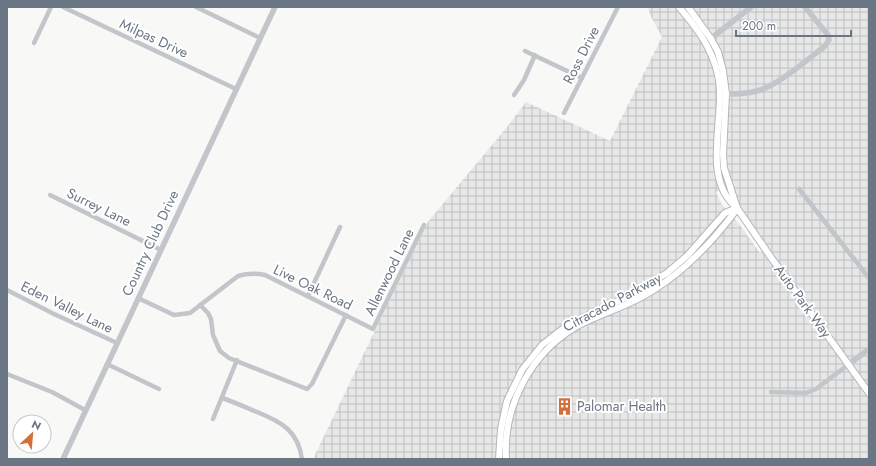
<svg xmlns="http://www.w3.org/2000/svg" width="876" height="466" font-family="Jost,sans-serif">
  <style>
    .industrial { fill: url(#industrial-grid); fill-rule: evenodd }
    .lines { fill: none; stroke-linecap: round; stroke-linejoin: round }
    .secondary-casing { stroke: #b3b7bc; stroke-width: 8 }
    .minor { stroke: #c2c5c9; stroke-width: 4.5 }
    .tertiary { stroke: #c2c5c9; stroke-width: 5.5 }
    .secondary { stroke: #fff; stroke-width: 6 }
    .labels { text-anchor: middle; stroke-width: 4; stroke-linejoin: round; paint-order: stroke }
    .street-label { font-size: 14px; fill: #6b7684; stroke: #fff }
    .poi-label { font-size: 14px; fill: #6b7684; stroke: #fff; text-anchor: start }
  </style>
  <defs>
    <pattern id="industrial-grid" width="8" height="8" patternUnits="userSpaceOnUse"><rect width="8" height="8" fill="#e6e7e6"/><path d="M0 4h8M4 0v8" fill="none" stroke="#bec0c0"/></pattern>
  </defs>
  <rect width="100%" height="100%" fill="#f8f8f6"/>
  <!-- industrial -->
  <path class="industrial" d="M648 7H869V459H313L427 223 508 126 526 102 610 141 662 37 650 15ZM725 189 743 218 764 248 760 253 739 224 722 205 716 192Z"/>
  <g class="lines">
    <defs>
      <g id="secondary">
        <path d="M679 7C697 28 712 48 718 75 727 115 700 176 736 207"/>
        <path d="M688 7 711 39 718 52 723 71 726 94 723 154 724 168 737 208 770 256 869 393"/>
        <path d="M499 459 501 429 507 401 522 370 542 345 569 324 633 294 667 273 688 255 725 213 737 208"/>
        <path d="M506 459C503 405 531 352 579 325 604 312 632 305 655 289 688 268 714 240 737 209"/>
      </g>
    </defs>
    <!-- secondary casing -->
    <use href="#secondary" class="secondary-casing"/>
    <!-- minor -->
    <g class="minor">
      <path d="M63 7 236 89"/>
      <path d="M196 7 260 38"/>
      <path d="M34 43 51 7"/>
      <path d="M525 51 582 78"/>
      <path d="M514 95 524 80 535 55"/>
      <path d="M564 113 618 7"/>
      <path d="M799 189 869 278"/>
      <path d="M50 195 161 250"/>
      <path d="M7 290 54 314 117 343"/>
      <path d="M308 296 340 227"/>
      <path d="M138 298 174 315 190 313 238 276C248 273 255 273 265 275L373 329 424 225"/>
      <path d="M200 305 208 313 211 319 213 335 220 351 229 358 307 389 312 384 346 315"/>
      <path d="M107 364 159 389"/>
      <path d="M7 374 52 392 85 410"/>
      <path d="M771 392 806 393 816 389 849 364"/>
      <path d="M222 398C234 402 245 407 257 412 282 422 298 431 302 459"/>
      <path d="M213 419 237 360"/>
    </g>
    <!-- tertiary -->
    <g class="tertiary">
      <path d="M708 41 751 7"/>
      <path d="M726 94C736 94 747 94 757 91 777 86 807 60 825 46L829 40 828 35 805 7"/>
      <path d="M849 364 869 349"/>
      <path d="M63 459 275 7"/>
    </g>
    <!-- secondary -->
    <use href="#secondary" class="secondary"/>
  </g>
  <!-- icons -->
  <defs>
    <symbol id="building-bare" viewBox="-9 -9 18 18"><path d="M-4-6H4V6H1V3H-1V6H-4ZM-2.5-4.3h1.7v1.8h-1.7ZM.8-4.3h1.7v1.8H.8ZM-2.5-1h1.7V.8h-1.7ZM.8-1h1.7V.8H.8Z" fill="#d1703d" stroke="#fff" stroke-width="2.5" paint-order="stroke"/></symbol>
  </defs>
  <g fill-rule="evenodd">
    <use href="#building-bare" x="552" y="394" width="25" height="25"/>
  </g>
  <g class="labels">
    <!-- street labels -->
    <g class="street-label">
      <text transform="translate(154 38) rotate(25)" y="5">Milpas Drive</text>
      <text transform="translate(581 55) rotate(-63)" y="5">Ross Drive</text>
      <text transform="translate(99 207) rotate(26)" y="5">Surrey Lane</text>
      <text transform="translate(150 243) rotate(-65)" y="5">Country Club Drive</text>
      <text transform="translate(389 272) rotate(-64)" y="5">Allenwood Lane</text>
      <text transform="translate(313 287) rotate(26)" y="5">Live Oak Road</text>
      <text transform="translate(803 301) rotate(54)" y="5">Auto Park Way</text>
      <text transform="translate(612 302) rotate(-28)" y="5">Citracado Parkway</text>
      <text transform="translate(67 307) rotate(26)" y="5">Eden Valley Lane</text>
    </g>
    <!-- poi labels -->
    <g class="poi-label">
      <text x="577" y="411">Palomar Health</text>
    </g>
  </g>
  <!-- border -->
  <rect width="876" height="466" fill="none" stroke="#6b7684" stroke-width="16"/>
  <!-- north arrow -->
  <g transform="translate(32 434) rotate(26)"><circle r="19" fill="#ffffff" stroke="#c4c8ce"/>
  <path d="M0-3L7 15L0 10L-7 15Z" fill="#d1703d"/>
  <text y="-6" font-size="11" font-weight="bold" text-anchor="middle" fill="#6b7684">N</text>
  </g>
  <!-- scale -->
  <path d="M736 30v6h115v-6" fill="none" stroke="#6b7684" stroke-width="2"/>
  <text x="742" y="30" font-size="12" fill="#6b7684" stroke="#ffffff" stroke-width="3" paint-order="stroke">200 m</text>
</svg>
